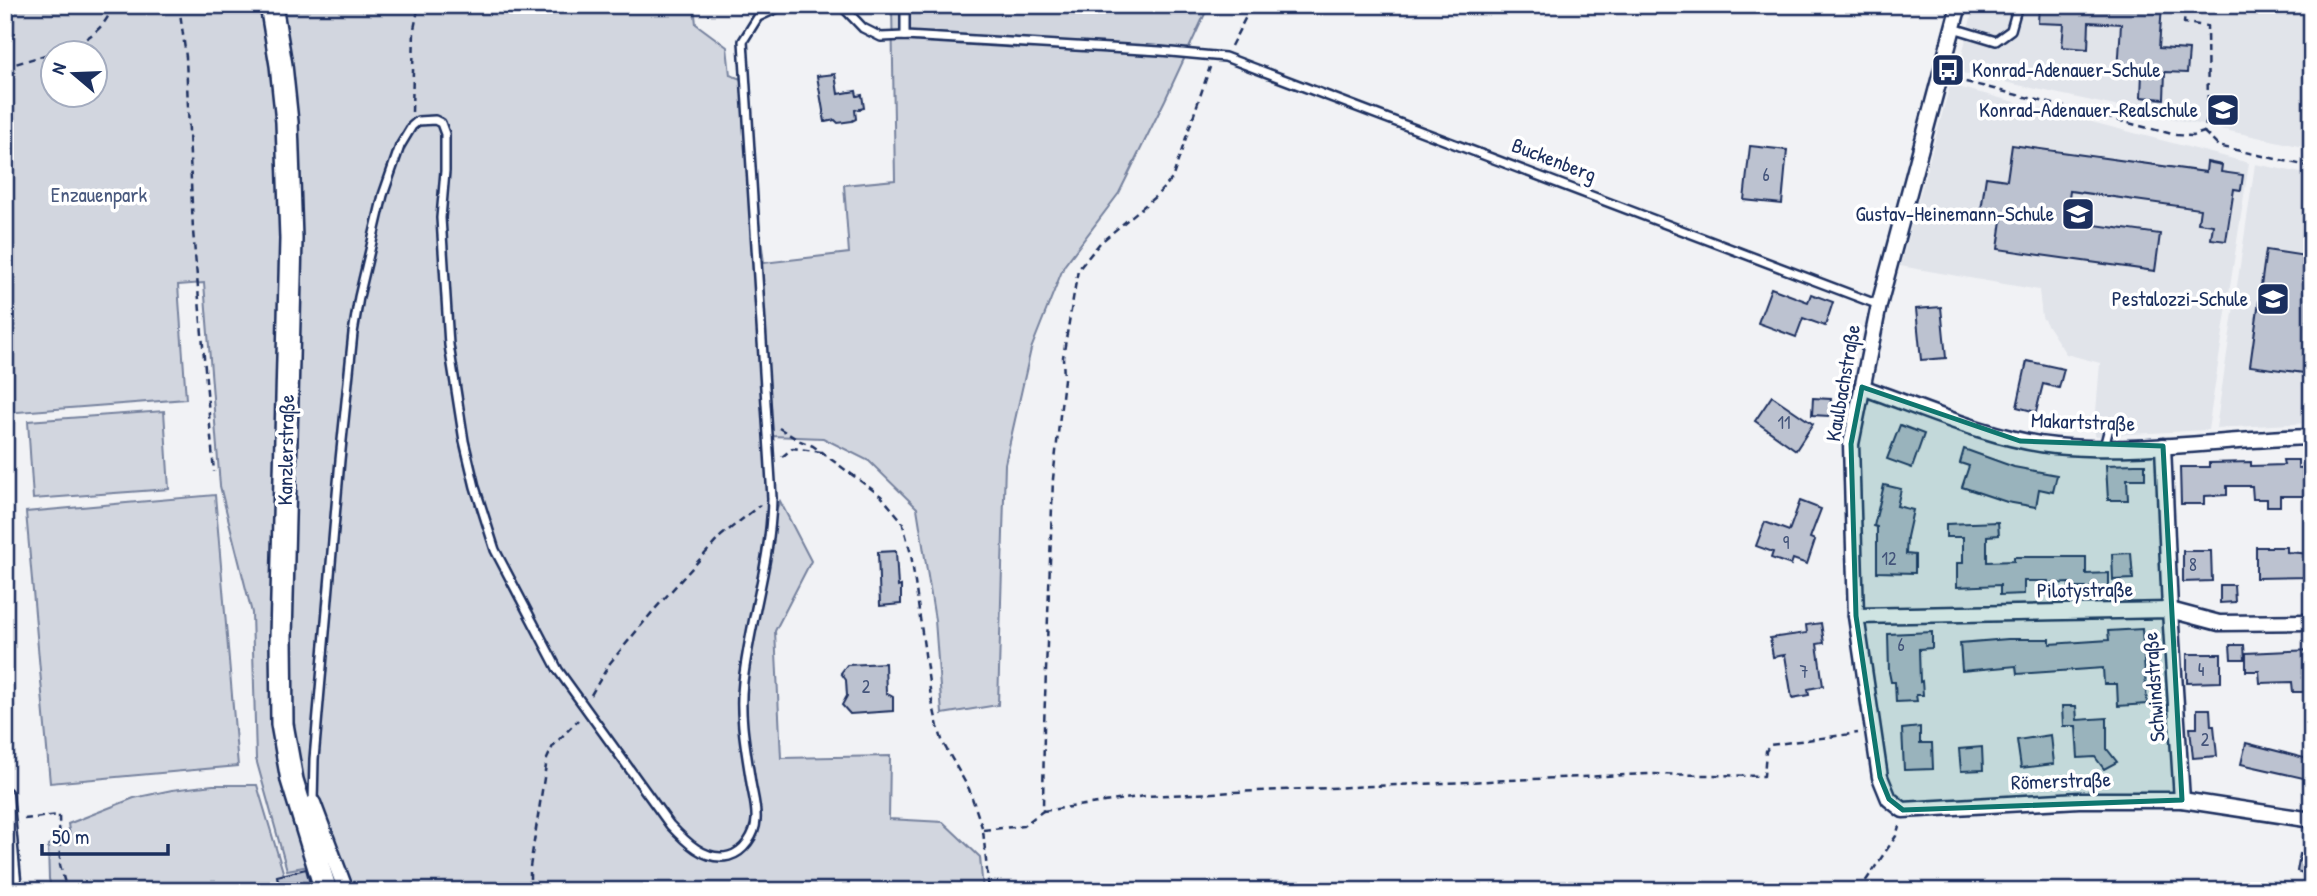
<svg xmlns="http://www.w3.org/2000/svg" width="2317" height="896" font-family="'Patrick Hand',sans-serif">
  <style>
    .built { fill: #e1e4ea }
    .green { fill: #d2d6df; stroke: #76829e; stroke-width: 2; fill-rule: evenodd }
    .building { fill: #bcc2d0; stroke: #1b2f5e; stroke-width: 2 }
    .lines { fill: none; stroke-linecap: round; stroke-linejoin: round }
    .lane-casing { stroke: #1b2f5e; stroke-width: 12 }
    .street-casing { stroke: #1b2f5e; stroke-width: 19 }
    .secondary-casing { stroke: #1b2f5e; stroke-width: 26 }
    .path { stroke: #1b2f5e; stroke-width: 2.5; stroke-dasharray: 7 5; stroke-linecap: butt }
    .lane { stroke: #fff; stroke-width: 7 }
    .street { stroke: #fff; stroke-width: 14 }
    .secondary { stroke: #fff; stroke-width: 21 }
    .marked { fill: #0f766e; fill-opacity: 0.2; stroke: #0f766e; stroke-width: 5; stroke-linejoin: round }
    .labels { text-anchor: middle; stroke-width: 7; stroke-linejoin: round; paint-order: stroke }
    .number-label { font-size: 18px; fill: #43547a }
    .poi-label { font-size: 21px; fill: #1b2f5e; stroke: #fff; text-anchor: end }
    .street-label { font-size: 21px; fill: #1b2f5e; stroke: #fff }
    .park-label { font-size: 21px; fill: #49597e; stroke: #fff }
  </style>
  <rect width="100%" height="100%" fill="#f1f2f5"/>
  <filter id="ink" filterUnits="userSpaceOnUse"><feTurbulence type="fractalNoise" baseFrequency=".0143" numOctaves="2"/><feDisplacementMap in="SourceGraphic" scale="14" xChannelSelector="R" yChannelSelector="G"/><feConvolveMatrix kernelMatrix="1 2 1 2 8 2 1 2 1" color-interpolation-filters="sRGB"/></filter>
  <g filter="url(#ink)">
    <!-- built -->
    <g class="built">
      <path d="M1974 5H2312V149L1958 72Z"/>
      <path d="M1950 85 2249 163 2208 430 2094 436 2100 363 2066 354 2042 317 2039 290 1900 266Z"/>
      <path d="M2255 164 2312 175V423L2216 428Z"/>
    </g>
    <!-- green -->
    <g class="green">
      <path d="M5 5H694L696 24 727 47 730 75 741 79 764 263 849 253 844 185 895 180 892 5H1209L1165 100 1119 193 1064 266 1031 349 1005 464 998 705 942 714 935 620 917 508 869 461 823 438 771 436 772 519 780 501 811 561 775 631 781 758 890 756 889 819 943 822 980 857 983 891H336L326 863 287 870 256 759 252 613 220 486 204 283 178 285 186 399 5 413ZM52 52H94V94H52Z"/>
      <path d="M164 411 169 489 33 499 28 421Z"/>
      <path d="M215 495 238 766 50 783 26 512Z"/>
      <path d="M213 785H257L284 875 277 877 281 891H52L49 879 48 845 70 836 68 824 134 798 172 790Z"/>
    </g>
    <!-- building -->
    <g class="building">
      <path d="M2039 5H2162L2159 48 2189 50 2187 73 2165 72 2164 99 2141 97 2142 73 2118 71 2121 24 2089 22 2088 49 2062 47 2064 24 2038 23Z"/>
      <path d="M835 74 838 94 856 91 857 96 862 95 864 108 855 110 856 119 852 121 838 123 835 120 825 122 817 76Z"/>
      <path d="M2012 145 2206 172 2207 162 2222 165 2221 172 2243 175 2241 190 2234 189 2226 241 2211 239 2213 225 2198 223 2200 209 2070 191 2066 221 2160 234 2155 271 1998 249 2003 213 1981 210 1986 177 2007 180Z"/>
      <path d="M1750 146 1787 150 1782 204 1744 200Z"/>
      <path d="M2266 250 2312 257V374L2250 366Z"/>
      <path d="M1771 288 1808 302 1811 294 1833 302 1825 326 1803 318 1796 337 1758 323Z"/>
      <path d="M1941 307 1946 358 1921 360 1916 309Z"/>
      <path d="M2027 361 2064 369 2059 388 2043 384 2036 412 2017 407Z"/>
      <path d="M1772 396 1813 424 1796 450 1755 421Z"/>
      <path d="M1813 398 1831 399 1829 416 1812 415Z"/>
      <path d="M1900 425 1924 434 1912 468 1887 459Z"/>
      <path d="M1964 449 2014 467 2057 475 2053 492 2039 489 2036 507 2007 502 1962 487 1969 466 1960 463Z"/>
      <path d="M2283 460H2298V468L2312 467V496H2280V506H2267V499H2253L2252 486H2227V495L2204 496V504H2181L2180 467H2209V463L2251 462V466L2284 465Z"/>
      <path d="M2135 464H2145V479H2127L2128 500H2108L2106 465Z"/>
      <path d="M1884 485 1901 489 1897 506 1913 510 1907 537 1906 554 1915 555V573L1877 572V527L1874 526Z"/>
      <path d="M1800 501 1821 509 1810 538 1815 540 1807 564 1793 559 1791 565 1771 558 1773 552 1756 546 1765 522 1789 531Z"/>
      <path d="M1998 522 1999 535 1987 536V562L2014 561V557H2086V574L2109 573V588H2069V583L2049 584V581H2024V594L2000 595V585L1957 587V563H1963V537H1946V524Z"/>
      <path d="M2256 547H2287V552L2312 554V577L2256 578Z"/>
      <path d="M896 551 898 587 901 586V604L880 606 878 552Z"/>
      <path d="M2183 551H2211L2212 581 2183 582Z"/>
      <path d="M2131 553 2133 579 2113 580 2112 554Z"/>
      <path d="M2220 585H2234L2235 602 2220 603Z"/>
      <path d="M1821 623 1824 643 1817 644 1823 686 1808 689 1809 695 1792 698 1785 655 1773 657 1770 638 1807 633 1806 625Z"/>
      <path d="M2142 629 2147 704 2118 706 2117 684H2104L2103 668 2017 674 2016 666 1962 671 1960 643 2008 639H2050V644L2109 640 2108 631Z"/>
      <path d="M1932 632V648L1919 649 1920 682 1922 681 1923 695H1916L1917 701 1896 702 1895 682H1891L1889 672 1888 634Z"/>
      <path d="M2230 645H2244L2245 659H2231Z"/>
      <path d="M2312 650V692H2293L2292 682 2260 683 2259 671H2246V653Z"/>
      <path d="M2187 654H2221V682L2187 683Z"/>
      <path d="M885 663 886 693 893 697V711L850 714 842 705 847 696 846 680 841 673 847 665Z"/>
      <path d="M2062 706H2076L2077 720 2107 718V749L2117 762 2104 769 2095 757 2078 758 2076 726H2063Z"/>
      <path d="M2197 709H2210L2211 726H2214L2217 756 2193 758 2190 728H2197Z"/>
      <path d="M1920 727V743H1932L1933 769 1904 770 1902 729Z"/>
      <path d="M2051 735 2054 764 2021 768 2017 740Z"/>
      <path d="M2246 743 2312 760V780L2241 764Z"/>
      <path d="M1982 747 1983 770 1961 771 1959 749Z"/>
      <path d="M2300 854 2312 856 2309 875 2297 871Z"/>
      <path d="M306 869 312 891H281L277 876Z"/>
    </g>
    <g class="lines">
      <defs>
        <g id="lane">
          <path d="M841 5 863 28 881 37 905 36 1160 51 1225 57 1879 305"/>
          <path d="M905 5V36"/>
          <path d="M1953 28 1996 41 2011 30 2018 5"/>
          <path d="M2104 447 2109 428"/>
          <path d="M313 803 314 759 340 460 353 333 359 297 383 195 400 146 412 126 418 121 435 120 441 123 445 134V171L441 218 449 345 464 441 475 487 495 550 558 670 670 825C685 841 705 862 729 856 744 852 755 835 756 820 757 808 753 795 751 783 746 750 739 716 743 682 750 620 771 561 772 498L743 41 758 17 784 5"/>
        </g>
        <g id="street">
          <path d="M1959 5 1879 305 1851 444 1856 616 1880 777 1889 799 1903 810 2079 800H2182L2312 820"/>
          <path d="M1862 387C1921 408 1993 440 2055 446 2140 454 2227 439 2312 437"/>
          <path d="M2163 446 2170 610 2182 800"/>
          <path d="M1856 616 2170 610 2219 623 2312 622"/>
          <path d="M5 795 14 891"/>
          <path d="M313 803 346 891"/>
        </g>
        <path id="secondary" d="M271 5 281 65 287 122 291 239 281 637 282 724 292 780 326 891"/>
      </defs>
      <!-- lane casing -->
      <use href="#lane" class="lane-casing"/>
      <!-- street casing -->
      <use href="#street" class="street-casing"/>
      <!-- secondary casing -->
      <use href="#secondary" class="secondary-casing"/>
      <!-- path -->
      <g class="path">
        <path d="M179 5 186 57 193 231 214 472"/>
        <path d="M1231 46 1252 5"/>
        <path d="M53 52C79 45 105 32 113 5"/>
        <path d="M5 67 52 53"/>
        <path d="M1954 79 2176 135 2192 136 2204 132 2208 114 2207 26 2184 23 2186 5"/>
        <path d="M412 112 414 29 419 5"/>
        <path d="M2204 132 2218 146 2312 167"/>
        <path d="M2306 166 2312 122"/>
        <path d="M779 428 798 440 813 446 881 496 902 521 911 554 931 697 938 727 943 743 969 789 983 830 989 891"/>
        <path d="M782 457 793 448 821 452"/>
        <path d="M591 695 610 663 654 610 721 536 760 505"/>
        <path d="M1043 811 1145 796 1649 774 1764 776 1766 751 1770 745 1858 733"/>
        <path d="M24 819 59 815 60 865 67 891"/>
        <path d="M983 830 1023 826 1043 811 1044 726 1053 479 1064 379 1063 357 1078 270 1100 243 1157 195 1172 179 1210 67"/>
        <path d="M530 891V867L547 759 553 746 578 720"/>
        <path d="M1859 891 1896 836 1899 826"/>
      </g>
      <!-- lane -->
      <use href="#lane" class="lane"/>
      <!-- street -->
      <use href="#street" class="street"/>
      <!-- secondary -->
      <use href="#secondary" class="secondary"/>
    </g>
  </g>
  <!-- marked area -->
  <path class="marked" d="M1862 387 2020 441 2163 446 2182 800 1903 810 1889 799 1880 777 1856 616 1851 444Z"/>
  <!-- icons -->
  <defs>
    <symbol id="bus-square" viewBox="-11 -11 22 22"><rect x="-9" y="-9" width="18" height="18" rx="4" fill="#1b2f5e" stroke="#fff"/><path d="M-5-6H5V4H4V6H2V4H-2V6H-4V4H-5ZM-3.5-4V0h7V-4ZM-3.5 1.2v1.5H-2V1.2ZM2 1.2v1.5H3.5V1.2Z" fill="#fff"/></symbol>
    <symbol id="school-square" viewBox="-11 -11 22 22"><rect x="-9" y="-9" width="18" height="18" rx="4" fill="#1b2f5e" stroke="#fff"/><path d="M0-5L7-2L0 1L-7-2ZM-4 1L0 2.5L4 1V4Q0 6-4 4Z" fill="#fff"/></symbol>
  </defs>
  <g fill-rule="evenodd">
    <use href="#bus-square" x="1929" y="51" width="38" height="38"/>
    <use href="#school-square" x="2204" y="91" width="38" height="38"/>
    <use href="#school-square" x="2059" y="195" width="38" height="38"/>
    <use href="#school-square" x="2254" y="280" width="38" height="38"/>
  </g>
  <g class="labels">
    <!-- number labels -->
    <g class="number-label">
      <text x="1766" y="181">6</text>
      <text x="1784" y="429">11</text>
      <text x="1786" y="549">9</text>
      <text x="1889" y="565">12</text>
      <text x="2193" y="571">8</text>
      <text x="1901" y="651">6</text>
      <text x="2201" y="676">4</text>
      <text x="1804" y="678">7</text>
      <text x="866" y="693">2</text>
      <text x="2205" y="746">2</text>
    </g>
    <!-- poi labels -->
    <g class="poi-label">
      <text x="1972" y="77" text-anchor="start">Konrad-Adenauer-Schule</text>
      <text x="2198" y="117">Konrad-Adenauer-Realschule</text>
      <text x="2054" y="221">Gustav-Heinemann-Schule</text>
      <text x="2248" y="306">Pestalozzi-Schule</text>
    </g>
    <!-- street labels -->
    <g class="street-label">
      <text transform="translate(1554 160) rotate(21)" y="7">Buckenberg</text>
      <text transform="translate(1843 383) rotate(-80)" y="7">Kaulbachstraße</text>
      <text transform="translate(2083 422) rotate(2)" y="7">Makartstraße</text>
      <text transform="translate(286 450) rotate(-89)" y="7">Kanzlerstraße</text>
      <text transform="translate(2085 590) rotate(-1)" y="7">Pilotystraße</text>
      <text transform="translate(2154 687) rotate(-94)" y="7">Schwindstraße</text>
      <text transform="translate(2061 781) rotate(-2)" y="7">Römerstraße</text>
    </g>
    <!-- park labels -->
    <g class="park-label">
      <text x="99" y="202">Enzauenpark</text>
    </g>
  </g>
  <!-- margin -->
  <rect width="2317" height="896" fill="none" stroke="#fff" stroke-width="28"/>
  <rect x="14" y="14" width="2289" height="868" fill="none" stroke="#1b2f5e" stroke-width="2.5" filter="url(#ink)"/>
  <!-- north arrow -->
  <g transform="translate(74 74) rotate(289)"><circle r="33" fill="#ffffff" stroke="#a4acbf" stroke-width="2"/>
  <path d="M0-5L12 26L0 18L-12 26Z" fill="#1b2f5e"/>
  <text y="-10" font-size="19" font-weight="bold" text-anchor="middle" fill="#1b2f5e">N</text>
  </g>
  <!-- scale -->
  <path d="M42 844v10h126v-10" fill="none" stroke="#1b2f5e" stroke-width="3.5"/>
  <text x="52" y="844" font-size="21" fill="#1b2f5e" stroke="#ffffff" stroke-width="5" paint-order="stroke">50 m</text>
</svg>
